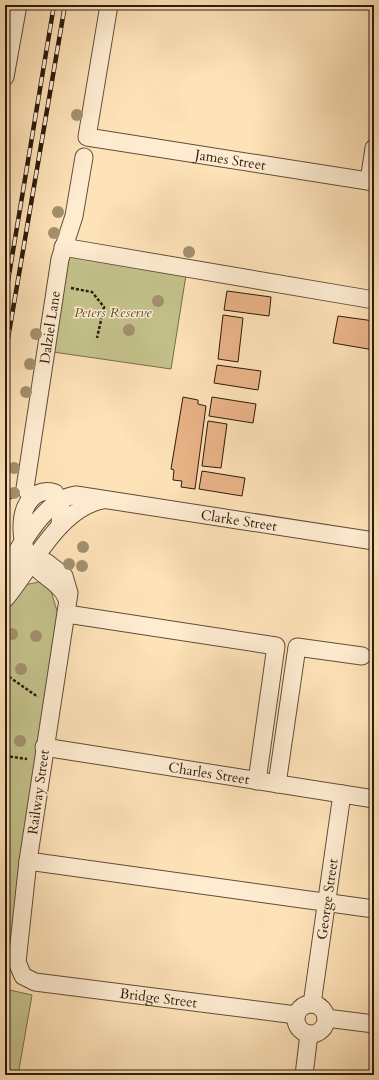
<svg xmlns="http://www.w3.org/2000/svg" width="379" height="1080" font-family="Cardo,serif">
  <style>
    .green { fill: #c4c28b; stroke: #786e4c }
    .building { fill: #ebb489; stroke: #2d1b0c }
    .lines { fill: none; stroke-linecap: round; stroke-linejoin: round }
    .minor-casing { stroke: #614d37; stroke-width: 19 }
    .path { stroke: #2d1b0c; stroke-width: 2.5; stroke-dasharray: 3 2; stroke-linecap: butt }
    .minor { stroke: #feecd1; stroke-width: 17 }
    .rail-casing { stroke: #2d1b0c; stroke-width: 4.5 }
    .rail { stroke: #feecd1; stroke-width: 3; stroke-dasharray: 9; stroke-linecap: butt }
    .tree { fill: #a4906e }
    .labels { text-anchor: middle; stroke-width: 3; stroke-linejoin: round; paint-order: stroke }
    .street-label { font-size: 14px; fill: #2d1b0c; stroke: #feecd1 }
    .park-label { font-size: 14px; font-style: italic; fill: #5a4d32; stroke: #feecd1 }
  </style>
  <rect width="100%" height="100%" fill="#fee2b8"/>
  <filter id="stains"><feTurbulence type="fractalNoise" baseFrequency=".005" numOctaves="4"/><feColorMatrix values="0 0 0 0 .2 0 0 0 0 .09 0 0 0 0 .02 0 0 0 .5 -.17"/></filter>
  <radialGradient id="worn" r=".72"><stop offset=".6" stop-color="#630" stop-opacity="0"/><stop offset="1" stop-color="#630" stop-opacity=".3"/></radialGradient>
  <!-- green -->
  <g class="green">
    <path d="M69 256 186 275 171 369 53 352Z"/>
    <path d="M39 582 50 588 58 614 5 985V609L24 585Z"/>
    <path d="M5 989 32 995 18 1075H5Z"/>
  </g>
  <!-- building -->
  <g class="building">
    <path d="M227 291 271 297 269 316 224 310Z"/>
    <path d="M223 315 243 318 238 362 218 359Z"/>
    <path d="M338 316 374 321V350L333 343Z"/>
    <path d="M217 365 261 371 258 390 214 383Z"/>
    <path d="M183 397 198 400V404L206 406 195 489 181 487 182 481 173 480 174 470 171 469Z"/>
    <path d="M212 397 256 404 253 423 209 416Z"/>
    <path d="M208 421 227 424 221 468 202 466Z"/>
    <path d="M202 471 245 478 242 496 199 489Z"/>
  </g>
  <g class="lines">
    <defs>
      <g id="minor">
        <path id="s1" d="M109 5 87 137 374 182"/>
        <path d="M5 77 18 5"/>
        <path d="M369 181 374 148"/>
        <path d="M63 247 374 300"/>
        <path id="s2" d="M32 497 25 488 60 259 74 216 84 157"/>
        <path d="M60 525 61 508 55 493C47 490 38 492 32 498 17 512 20 550 33 564 43 577 61 583 67 599"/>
        <path id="s3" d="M5 571 20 564 46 562 64 576 69 593 28 861 17 962 23 976 35 982 296 1015"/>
        <path id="s4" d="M5 571C21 546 44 499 76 495L374 541"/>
        <path d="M5 599C32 567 59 508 103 500"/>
        <path d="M67 614 276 646 257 781"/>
        <path id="s5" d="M44 747 374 799"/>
        <path d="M277 784 297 647 362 656"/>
        <path d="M28 861 374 909"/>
        <path id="s6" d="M312 1004 342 794"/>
        <circle cx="311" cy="1019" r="15"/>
        <path d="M326 1018 374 1024"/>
        <path d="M304 1075 309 1034"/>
      </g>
    </defs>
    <!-- minor casing -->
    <use href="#minor" class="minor-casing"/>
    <!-- path -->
    <g class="path">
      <path d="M71 288 92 292 104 307 97 338"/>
      <path d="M5 497 12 498"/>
      <path d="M5 674 38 697"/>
      <path d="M5 756 27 759"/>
      <path d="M5 999 6 997"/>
    </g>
    <!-- minor -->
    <use href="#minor" class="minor"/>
    <defs>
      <g id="rail">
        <path d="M5 299 54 5"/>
        <path d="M5 356 65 5"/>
      </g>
    </defs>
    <!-- rail casing -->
    <use href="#rail" class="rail-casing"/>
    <!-- rail -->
    <use href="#rail" class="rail"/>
  </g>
  <!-- trees -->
  <g class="tree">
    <circle cx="77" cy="115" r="6"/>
    <circle cx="58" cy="212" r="6"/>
    <circle cx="54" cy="233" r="6"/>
    <circle cx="189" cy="252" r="6"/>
    <circle cx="158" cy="301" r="6"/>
    <circle cx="129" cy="330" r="6"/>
    <circle cx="36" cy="334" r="6"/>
    <circle cx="30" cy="364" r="6"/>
    <circle cx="26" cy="392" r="6"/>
    <circle cx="14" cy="468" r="6"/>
    <circle cx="14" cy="493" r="6"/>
    <circle cx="83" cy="547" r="6"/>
    <circle cx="69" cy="564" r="6"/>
    <circle cx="82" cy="566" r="6"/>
    <circle cx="12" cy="634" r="6"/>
    <circle cx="36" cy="636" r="6"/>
    <circle cx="21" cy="669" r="6"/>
    <circle cx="20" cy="741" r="6"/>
  </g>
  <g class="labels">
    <!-- street labels -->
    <g class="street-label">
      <text dy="5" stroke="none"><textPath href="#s1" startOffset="279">James Street</textPath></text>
      <text dy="5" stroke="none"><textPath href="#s2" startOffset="174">Dalziel Lane</textPath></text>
      <text dy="5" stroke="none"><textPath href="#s4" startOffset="272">Clarke Street</textPath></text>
      <text dy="5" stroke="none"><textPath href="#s5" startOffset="167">Charles Street</textPath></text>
      <text transform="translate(38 792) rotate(-82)" y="5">Railway Street</text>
      <text dy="5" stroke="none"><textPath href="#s6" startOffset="106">George Street</textPath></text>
      <text dy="5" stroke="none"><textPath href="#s3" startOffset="609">Bridge Street</textPath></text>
    </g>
    <!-- park labels -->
    <g class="park-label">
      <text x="113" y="317">Peters Reserve</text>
    </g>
  </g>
  <!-- margin -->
  <rect width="379" height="1080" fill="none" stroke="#fee2b8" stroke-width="20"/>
  <rect x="6" y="6" width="367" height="1068" fill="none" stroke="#2d1b0c" stroke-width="2"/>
  <rect x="10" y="10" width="359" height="1060" fill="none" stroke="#2d1b0c"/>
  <rect width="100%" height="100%" filter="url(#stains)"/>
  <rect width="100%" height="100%" fill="url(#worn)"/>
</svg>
